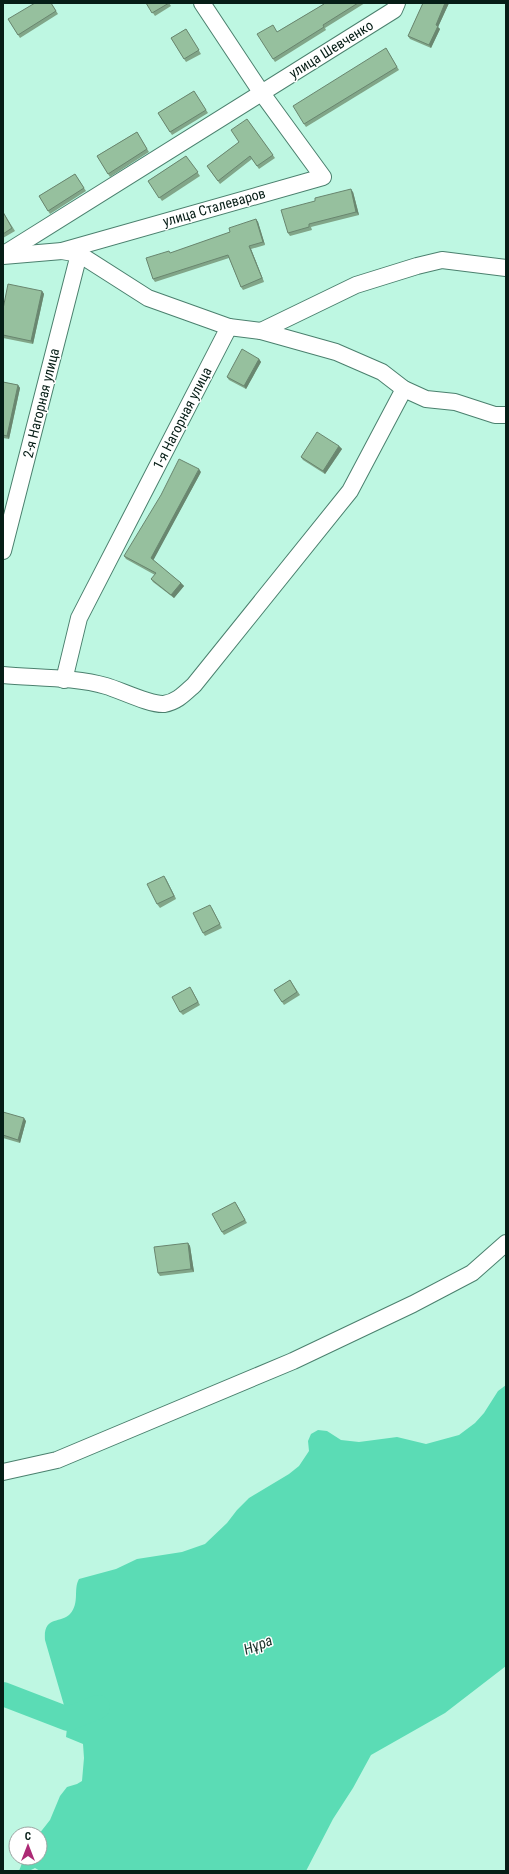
<svg xmlns="http://www.w3.org/2000/svg" width="509" height="1874" font-family="'Roboto Condensed',sans-serif">
  <style>
    .water { fill: #5bdcb5 }
    .lines { fill: none; stroke-linecap: round; stroke-linejoin: round }
    .river { stroke: #5bdcb5; stroke-width: 24 }
    .minor-casing { stroke: #4b806e; stroke-width: 18 }
    .minor { stroke: #fff; stroke-width: 16 }
    .wall { fill: #81a588 }
    .shaded-wall { fill: #69866f }
    .building { fill: #96c09e; stroke: #69866f }
    .labels { text-anchor: middle; stroke-width: 3; stroke-linejoin: round; paint-order: stroke }
    .street-label { font-size: 14px; fill: #061d16; stroke: #fff }
    .water-label { font-size: 15px; font-style: italic; fill: #1b3129; stroke: #fff }
  </style>
  <rect width="100%" height="100%" fill="#bef7e2"/>
  <!-- water -->
  <path class="water" d="M506 1385V1666L445 1713 371 1755 353 1788 333 1819 306 1871H40L35 1868 29 1871H19L24 1858H40L39 1834 50 1820 60 1796 67 1787 77 1784 82 1781 84 1758 83 1744 66 1737 68 1719 45 1640C43 1615 61 1624 70 1614 80 1603 73 1589 79 1579L116 1569 137 1559 182 1552 205 1544 227 1523 237 1510 249 1498 289 1474 299 1466 309 1451 308 1441 311 1434 318 1430 327 1431 341 1440 359 1442 397 1437 426 1444 459 1435 475 1423 484 1413 498 1391Z"/>
  <g class="lines">
    <!-- river -->
    <path class="river" d="M3 1694 68 1719 98 1707"/>
    <defs>
      <g id="minor">
        <path d="M62 251 79 254 148 298 229 327 79 618 64 680"/>
        <path d="M4 254 394 10 397 3"/>
        <path d="M3 256 62 251 323 177 261 92 202 3"/>
        <path d="M229 327 261 331 336 352 382 372 404 389 426 399 455 402 495 415H506"/>
        <path d="M261 331 356 285 417 266 442 260 506 268"/>
        <path d="M3 551 79 254"/>
        <path d="M3 675C35 678 76 677 106 686 120 690 150 705 164 704 177 702 185 693 194 685L350 491 404 389"/>
        <path d="M3 1472 57 1460 293 1361 413 1304 472 1273 506 1243"/>
      </g>
    </defs>
    <!-- minor casing -->
    <use href="#minor" class="minor-casing"/>
    <!-- minor -->
    <use href="#minor" class="minor"/>
  </g>
  <!-- wall -->
  <g class="wall">
    <path d="M51 3 58 14 20 38 8 19Z"/>
    <path d="M146 3H169L171 6 155 16Z"/>
    <path d="M324 3H365L325 28 326 30 275 62 273 59 277 32 324 4Z"/>
    <path d="M423 3H449L438 27 440 29 431 48 410 39 408 36Z"/>
    <path d="M186 29 201 54 186 62 171 38Z"/>
    <path d="M386 48 399 70 306 127 304 124Z"/>
    <path d="M194 91 208 113 172 135 158 113Z"/>
    <path d="M247 119 275 158 259 169 252 159 220 184 207 166 239 142Z"/>
    <path d="M137 132 149 152 110 177 97 156Z"/>
    <path d="M186 156 200 176 162 201 148 181Z"/>
    <path d="M75 174 86 191 50 214 39 196Z"/>
    <path d="M353 192 359 215 311 227 312 230 290 236 288 233Z"/>
    <path d="M3 212 15 231 3 238Z"/>
    <path d="M256 219 258 222 265 245 251 249 264 282 243 290 241 287 229 258 155 282 153 279 171 253 230 232Z"/>
    <path d="M42 291 44 294 33 344 3 338V309Z"/>
    <path d="M259 359 261 362 246 389 229 380 227 377Z"/>
    <path d="M3 382 18 385 20 388 9 439 3 438Z"/>
    <path d="M339 446 342 449 325 474 303 460 301 457Z"/>
    <path d="M201 472 153 560 181 583 184 586 174 598 153 582 151 579 155 575 126 559 124 556Z"/>
    <path d="M166 879 176 899 160 908 157 904Z"/>
    <path d="M212 908 222 928 205 936 203 933Z"/>
    <path d="M290 980 300 995 284 1005 274 990Z"/>
    <path d="M192 990 200 1005 183 1015 180 1012Z"/>
    <path d="M3 1112 26 1121 20 1143 3 1138Z"/>
    <path d="M237 1205 247 1223 224 1235 222 1232Z"/>
    <path d="M188 1243 190 1246 194 1272 160 1276 158 1273Z"/>
  </g>
  <!-- shaded-wall -->
  <g class="shaded-wall">
    <path d="M445 3H449L438 27 440 29 431 48 429 45 436 25Z"/>
    <path d="M351 189 353 192 359 215 356 212Z"/>
    <path d="M256 219 258 222 265 245 263 242Z"/>
    <path d="M249 246 251 249 264 282 262 278Z"/>
    <path d="M42 291 44 294 33 344 31 341Z"/>
    <path d="M259 359 261 362 246 389 244 386Z"/>
    <path d="M18 385 20 388 9 439 7 436Z"/>
    <path d="M339 446 342 449 325 474 323 471Z"/>
    <path d="M199 469 201 472 153 561 151 558Z"/>
    <path d="M181 583 184 586 174 598 171 595Z"/>
    <path d="M164 876 166 879 176 899 174 896Z"/>
    <path d="M24 1118 26 1121 20 1143 18 1140Z"/>
    <path d="M188 1243 190 1246 194 1272 191 1269Z"/>
  </g>
  <!-- building -->
  <g class="building">
    <path d="M35 3H51L56 11 18 35 8 19Z"/>
    <path d="M146 3H169L152 13Z"/>
    <path d="M324 3H358L323 25 324 27 273 59 257 34 273 25 277 32 324 4Z"/>
    <path d="M423 3H445L436 25 438 26 429 45 408 36Z"/>
    <path d="M186 29 199 50 184 59 171 38Z"/>
    <path d="M386 48 397 67 304 124 293 106Z"/>
    <path d="M194 91 206 110 170 132 158 113Z"/>
    <path d="M247 119 273 155 257 166 250 156 218 181 207 166 239 142 231 130Z"/>
    <path d="M137 132 147 149 108 174 97 156Z"/>
    <path d="M186 156 198 172 159 198 148 181Z"/>
    <path d="M75 174 84 188 48 211 39 196Z"/>
    <path d="M351 189 356 212 309 224V227L288 233 281 210 315 201V198Z"/>
    <path d="M3 212 12 228 3 234Z"/>
    <path d="M256 219 263 242 249 246 262 278 241 287 228 255 153 279 146 258 169 251 170 253 230 232 229 228Z"/>
    <path d="M8 284 42 291 31 341 3 335V309Z"/>
    <path d="M242 349 259 359 244 386 227 377Z"/>
    <path d="M3 382 18 385 7 436 3 435Z"/>
    <path d="M317 432 339 446 323 471 301 457Z"/>
    <path d="M179 459 199 469 151 558 181 583 171 595 151 579 156 573 124 556 161 495Z"/>
    <path d="M164 876 174 896 157 904 147 884Z"/>
    <path d="M210 905 220 924 203 933 193 913Z"/>
    <path d="M290 980 297 992 282 1002 274 990Z"/>
    <path d="M190 987 198 1002 180 1012 172 997Z"/>
    <path d="M3 1112 24 1118 18 1140 3 1135Z"/>
    <path d="M235 1202 245 1220 222 1232 212 1214Z"/>
    <path d="M188 1243 191 1269 158 1273 154 1247Z"/>
  </g>
  <g class="labels">
    <!-- street labels -->
    <g class="street-label">
      <text transform="translate(331 49) rotate(-32)" y="5">улица Шевченко</text>
      <text transform="translate(214 207) rotate(-16)" y="5">улица Сталеваров</text>
      <text transform="translate(41 403) rotate(-76)" y="5">2-я Нагорная улица</text>
      <text transform="translate(182 418) rotate(-63)" y="5">1-я Нагорная улица</text>
    </g>
    <!-- water labels -->
    <g class="water-label">
      <text transform="translate(258 1645) rotate(-21)" y="5">Нұра</text>
    </g>
  </g>
  <!-- border -->
  <rect width="509" height="1874" fill="none" stroke="#061d16" stroke-width="8"/>
  <!-- north arrow -->
  <g transform="translate(28 1846)"><circle r="19" fill="#ffffff" stroke="#9ba5a2"/>
  <path d="M0-3L7 15L0 10L-7 15Z" fill="#ad2a75"/>
  <text y="-6" font-size="11" font-weight="bold" text-anchor="middle" fill="#061d16">С</text>
  </g>
</svg>
